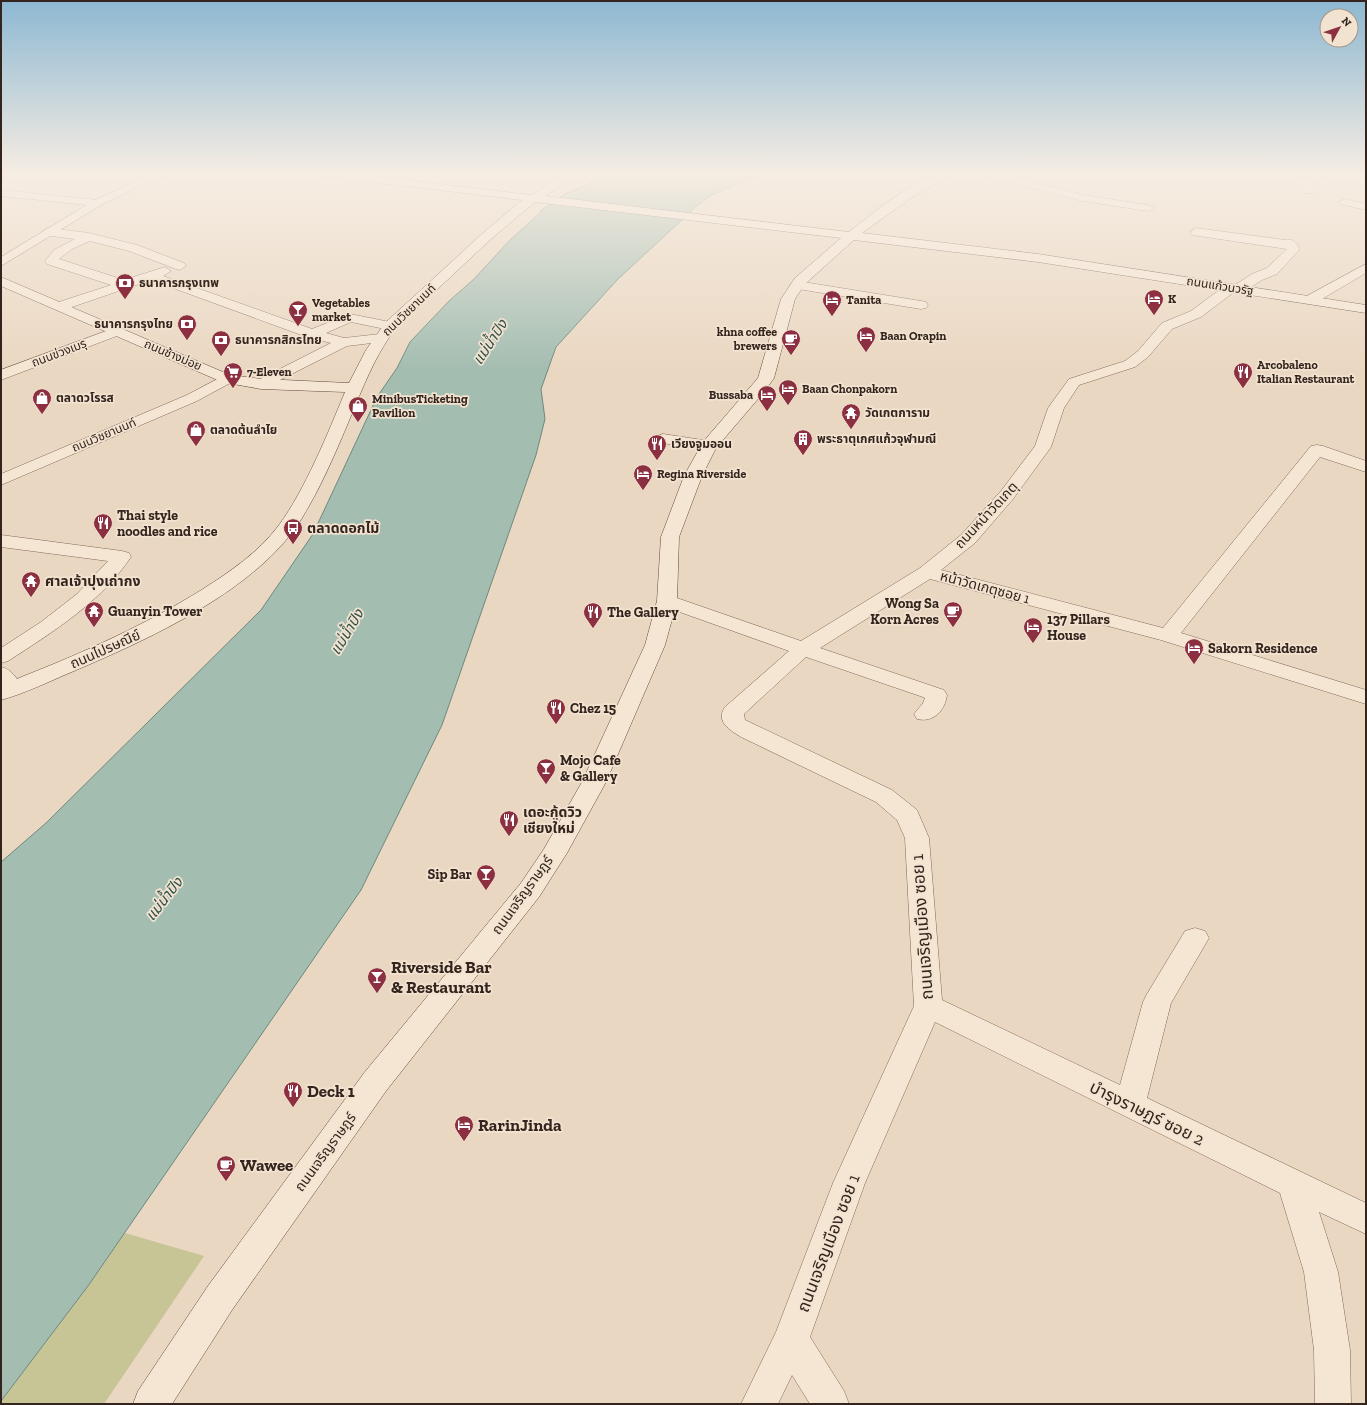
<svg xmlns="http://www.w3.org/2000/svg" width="1367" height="1405" font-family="'Zilla Slab','Noto Sans Thai',serif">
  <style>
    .green { fill: #c7c496 }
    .water { fill: #a4bdb1; stroke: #6c897d }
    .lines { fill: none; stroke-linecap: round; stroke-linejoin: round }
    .street-casing { stroke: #82695a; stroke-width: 1 }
    .secondary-casing { stroke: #634a3e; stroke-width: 1 }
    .street { fill: #f5e6d4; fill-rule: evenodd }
    .secondary { fill: #f5e6d4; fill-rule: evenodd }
    .labels { text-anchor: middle; stroke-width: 3.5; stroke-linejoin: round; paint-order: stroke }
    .far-poi-label { font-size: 12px; font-weight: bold; fill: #33241d; stroke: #f2e2d0; text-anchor: start }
    .far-street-label { font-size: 12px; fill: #33241d; stroke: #f2e2d0 }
    .poi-label { font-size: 14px; font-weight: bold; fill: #33241d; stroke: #f2e2d0; text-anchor: start }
    .street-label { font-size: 14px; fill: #33241d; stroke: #f2e2d0 }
    .water-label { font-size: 15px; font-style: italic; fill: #2e5149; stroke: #f2e2d0 }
    .near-street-label { font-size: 17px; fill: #33241d; stroke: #f2e2d0 }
    .near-poi-label { font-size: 17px; font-weight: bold; fill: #33241d; stroke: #f2e2d0; text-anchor: start }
  </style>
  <rect width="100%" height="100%" fill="#ead7c1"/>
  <!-- green -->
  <path class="green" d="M125 1233 204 1256 104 1404H1V1401L88 1286Z"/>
  <!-- water -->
  <path class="water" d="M612 173H762L710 196 698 205 618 279 556 347 541 389 545 419 536 455 442 725 361 890 88 1286 1 1401V862L46 823 261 610 313 534 377 397 397 368 410 342 449 301 474 279 510 240 541 212 540 211 565 194Z"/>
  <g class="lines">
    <defs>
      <g id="street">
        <path d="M980 173H997L1083 195 1148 205 1154 208 1148 211 1083 201 981 175Z"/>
        <path d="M1317 173H1331L1310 183 1315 191 1313 193H1305L1299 182Z"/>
        <path d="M1 190 97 200 103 203 97 206 1 196Z"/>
        <path d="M1345 199 1366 204V210L1341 204 1339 202Z"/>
        <path d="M48 228 89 233 137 245 184 263 186 266 180 270 176 269 129 251 90 241 72 249 59 259 124 280 165 267 171 271 163 276 312 329 350 314 395 323 397 326 395 329 390 330 351 322 326 333 344 338 380 334 385 335 387 338 385 341 380 342 347 346 266 387H256L253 384 256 381 331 343 307 337 151 280 66 309H56L54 306 56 303 111 285 47 264 45 261 54 250 75 239 44 235 42 232Z"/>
        <path d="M1196 228 1285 240C1293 238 1296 243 1300 249L1277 274 1262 280 1243 292H1234L1201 317 1172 329 1148 357 1135 367 1079 385 1064 408 1051 447 1013 499 975 543 941 570 1163 628 1311 446 1317 445 1323 446 1366 461V472L1320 457 1181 633 1366 690V704L1161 640 930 579 820 648 944 690 947 695C945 711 933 723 917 719L914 714 923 703 925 698 923 697 806 657 744 714 745 720 892 790 917 810 929 838 942 1000 1120 1085 1143 1002 1147 994 1185 931 1195 928 1205 931 1209 938 1171 1003 1147 1098 1366 1203V1234L1319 1212 1338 1272 1350 1350 1351 1404H1315L1314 1350 1304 1272 1280 1193 935 1022 865 1183 810 1337 844 1391 849 1404H810L792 1375 778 1404H741L776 1332 833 1183 914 1006 905 838 897 820 876 802 741 737C730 730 715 722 725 707L789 651 660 605 657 601 660 597 667 595 674 597 801 641 920 568 961 535 1001 491 1035 446 1048 408 1069 379 1125 361 1138 351 1162 323 1191 311 1226 285H1235L1252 274 1267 268 1287 249 1192 235 1190 232Z"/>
        <path d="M1366 264V273L1315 303H1305L1303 300 1305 297Z"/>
        <path d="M797 281 921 301 926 302 928 305 926 308 921 309 792 288 790 285Z"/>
        <path d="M117 327 122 328 124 331 122 334 1 380V370Z"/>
        <path d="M227 374 232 376 235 379 232 382 197 401 1 485V474L187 395Z"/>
        <path d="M663 434 709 441 715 442 717 446 715 450 709 451 657 442 655 439 657 436Z"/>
        <path d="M1 535 122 551 129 553 131 557C101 602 53 632 8 661L1 663V648L41 622 77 594 108 561 1 547Z"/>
        <path d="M1 667C12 669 17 679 23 688L20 693 12 695 4 693 1 688Z"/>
      </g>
      <g id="secondary">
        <path d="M155 173H168L101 205 1 266V257L93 201Z"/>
        <path d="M316 173H347L531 195 568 173H580L545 196 849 232C868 217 918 176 941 173 945 172 949 173 953 173L952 175 912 197 862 233 1038 254 1366 305V313L1038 262 854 240 805 284 795 299 774 378 764 392 716 448 702 476 679 537 677 601 665 645 606 782 567 853 539 897 386 1091 232 1310 172 1404H133L138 1391 208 1286 343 1102 364 1073 521 883 544 849 582 782 645 645 657 601 661 537 684 476 703 442 758 378 781 299 795 278 841 238 535 202 491 239 395 329C378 352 367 377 356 404 340 442 324 482 302 518 258 590 149 639 74 671 50 681 26 693 1 700V685C71 658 139 629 203 589 231 571 259 552 279 525 305 490 328 433 345 392L261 389 222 382 1 286V277L230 375 261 379 349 383 366 350 385 323 483 233 522 200 321 176Z"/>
      </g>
    </defs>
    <!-- street casing -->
    <use href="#street" class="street-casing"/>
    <!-- secondary casing -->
    <use href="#secondary" class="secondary-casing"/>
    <!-- street -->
    <use href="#street" class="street"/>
    <!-- secondary -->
    <use href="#secondary" class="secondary"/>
  </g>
  <!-- sky -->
  <linearGradient id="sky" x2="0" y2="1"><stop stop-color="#8db8d2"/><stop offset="0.47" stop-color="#f6ede3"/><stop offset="1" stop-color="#f6ede3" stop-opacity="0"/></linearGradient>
  <rect width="1367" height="370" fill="url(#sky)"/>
  <!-- icons -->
  <defs>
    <symbol id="bank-pin" viewBox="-11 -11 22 30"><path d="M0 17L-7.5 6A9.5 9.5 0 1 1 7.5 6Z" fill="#8c2f40" stroke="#f2e2d0"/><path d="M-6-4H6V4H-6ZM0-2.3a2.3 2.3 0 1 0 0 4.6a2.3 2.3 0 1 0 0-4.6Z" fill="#fff"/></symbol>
    <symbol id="hotel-pin" viewBox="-11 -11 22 30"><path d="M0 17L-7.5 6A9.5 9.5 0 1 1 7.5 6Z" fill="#8c2f40" stroke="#f2e2d0"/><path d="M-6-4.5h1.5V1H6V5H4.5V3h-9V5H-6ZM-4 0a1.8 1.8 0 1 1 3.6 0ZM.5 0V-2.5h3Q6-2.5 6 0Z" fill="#fff"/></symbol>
    <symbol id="bar-pin" viewBox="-11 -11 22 30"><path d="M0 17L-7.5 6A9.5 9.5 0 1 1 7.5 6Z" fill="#8c2f40" stroke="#f2e2d0"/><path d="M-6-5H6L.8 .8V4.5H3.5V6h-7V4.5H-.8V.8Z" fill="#fff"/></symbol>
    <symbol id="cafe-pin" viewBox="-11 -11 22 30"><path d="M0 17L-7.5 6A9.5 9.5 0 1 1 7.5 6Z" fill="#8c2f40" stroke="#f2e2d0"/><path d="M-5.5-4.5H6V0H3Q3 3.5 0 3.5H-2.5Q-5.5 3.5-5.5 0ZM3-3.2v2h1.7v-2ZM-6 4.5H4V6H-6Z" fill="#fff"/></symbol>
    <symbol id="supermarket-pin" viewBox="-11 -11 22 30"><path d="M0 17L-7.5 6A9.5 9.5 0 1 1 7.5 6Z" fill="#8c2f40" stroke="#f2e2d0"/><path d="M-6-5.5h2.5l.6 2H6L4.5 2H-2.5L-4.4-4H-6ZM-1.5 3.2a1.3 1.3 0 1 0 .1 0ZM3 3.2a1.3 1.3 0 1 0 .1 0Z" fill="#fff"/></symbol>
    <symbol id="restaurant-pin" viewBox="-11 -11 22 30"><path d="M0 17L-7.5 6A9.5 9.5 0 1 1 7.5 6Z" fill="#8c2f40" stroke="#f2e2d0"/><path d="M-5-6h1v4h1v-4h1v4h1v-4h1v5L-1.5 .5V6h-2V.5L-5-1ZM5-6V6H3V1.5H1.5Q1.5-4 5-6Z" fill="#fff"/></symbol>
    <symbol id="shop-pin" viewBox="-11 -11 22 30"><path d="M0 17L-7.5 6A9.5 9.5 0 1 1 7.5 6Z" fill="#8c2f40" stroke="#f2e2d0"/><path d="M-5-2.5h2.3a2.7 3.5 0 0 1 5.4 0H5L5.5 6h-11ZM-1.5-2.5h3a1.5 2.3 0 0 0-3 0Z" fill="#fff"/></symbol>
    <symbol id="temple-pin" viewBox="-11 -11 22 30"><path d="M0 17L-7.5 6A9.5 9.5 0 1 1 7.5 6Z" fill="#8c2f40" stroke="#f2e2d0"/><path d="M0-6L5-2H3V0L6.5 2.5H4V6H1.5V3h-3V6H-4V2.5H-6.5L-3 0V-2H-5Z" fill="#fff"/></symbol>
    <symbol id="building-pin" viewBox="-11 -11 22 30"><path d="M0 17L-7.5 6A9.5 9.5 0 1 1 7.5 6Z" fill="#8c2f40" stroke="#f2e2d0"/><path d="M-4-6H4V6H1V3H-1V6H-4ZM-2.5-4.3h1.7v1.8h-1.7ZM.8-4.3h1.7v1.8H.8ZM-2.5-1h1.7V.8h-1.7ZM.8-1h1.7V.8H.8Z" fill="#fff"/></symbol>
    <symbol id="bus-pin" viewBox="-11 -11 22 30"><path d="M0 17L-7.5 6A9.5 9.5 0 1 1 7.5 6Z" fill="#8c2f40" stroke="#f2e2d0"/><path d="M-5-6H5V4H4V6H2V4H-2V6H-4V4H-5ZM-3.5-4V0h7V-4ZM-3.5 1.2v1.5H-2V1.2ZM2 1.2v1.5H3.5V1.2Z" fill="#fff"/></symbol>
  </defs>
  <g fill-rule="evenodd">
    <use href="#bank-pin" x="114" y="272" width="22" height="30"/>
    <use href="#hotel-pin" x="1143" y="288" width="22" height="30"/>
    <use href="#hotel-pin" x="821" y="289" width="22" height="30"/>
    <use href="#bar-pin" x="287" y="299" width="22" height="30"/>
    <use href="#bank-pin" x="176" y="313" width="22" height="30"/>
    <use href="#hotel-pin" x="855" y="325" width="22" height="30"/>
    <use href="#cafe-pin" x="780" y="328" width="22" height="30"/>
    <use href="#bank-pin" x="210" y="329" width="22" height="30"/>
    <use href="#supermarket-pin" x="222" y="361" width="22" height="30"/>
    <use href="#restaurant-pin" x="1232" y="361" width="22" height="30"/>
    <use href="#hotel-pin" x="777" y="378" width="22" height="30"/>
    <use href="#hotel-pin" x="756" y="384" width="22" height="30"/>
    <use href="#shop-pin" x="31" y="387" width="22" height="30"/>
    <use href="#shop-pin" x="347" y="395" width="22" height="30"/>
    <use href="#temple-pin" x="840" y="402" width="22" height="30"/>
    <use href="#shop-pin" x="185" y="419" width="22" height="30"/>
    <use href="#building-pin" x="792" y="428" width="22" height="30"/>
    <use href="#restaurant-pin" x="646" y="433" width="22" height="30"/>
    <use href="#hotel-pin" x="632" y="463" width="22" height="30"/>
    <use href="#restaurant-pin" x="92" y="512" width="22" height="30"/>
    <use href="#bus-pin" x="282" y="517" width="22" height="30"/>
    <use href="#temple-pin" x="20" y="570" width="22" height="30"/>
    <use href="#temple-pin" x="83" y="600" width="22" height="30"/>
    <use href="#cafe-pin" x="942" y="600" width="22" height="30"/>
    <use href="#restaurant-pin" x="582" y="601" width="22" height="30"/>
    <use href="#hotel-pin" x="1022" y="616" width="22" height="30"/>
    <use href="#hotel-pin" x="1183" y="637" width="22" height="30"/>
    <use href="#restaurant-pin" x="545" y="697" width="22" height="30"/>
    <use href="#bar-pin" x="535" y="757" width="22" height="30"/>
    <use href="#restaurant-pin" x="498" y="809" width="22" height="30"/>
    <use href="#bar-pin" x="475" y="863" width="22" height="30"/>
    <use href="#bar-pin" x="366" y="966" width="22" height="30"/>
    <use href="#restaurant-pin" x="282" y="1080" width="22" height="30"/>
    <use href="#hotel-pin" x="453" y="1114" width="22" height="30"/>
    <use href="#cafe-pin" x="215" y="1154" width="22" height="30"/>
  </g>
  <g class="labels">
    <!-- far-poi labels -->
    <g class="far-poi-label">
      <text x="139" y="287">ธนาคารกรุงเทพ</text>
      <text x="1168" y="303">K</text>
      <text x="846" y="304">Tanita</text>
      <text x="312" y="307">Vegetables<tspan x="312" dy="14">market</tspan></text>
      <text x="173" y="328" text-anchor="end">ธนาคารกรุงไทย</text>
      <text x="777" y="336" text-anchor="end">khna coffee<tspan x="777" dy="14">brewers</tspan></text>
      <text x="880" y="340">Baan Orapin</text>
      <text x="235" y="344">ธนาคารกสิกรไทย</text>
      <text x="1257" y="369">Arcobaleno<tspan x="1257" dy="14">Italian Restaurant</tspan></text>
      <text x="247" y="376">7-Eleven</text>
      <text x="802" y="393">Baan Chonpakorn</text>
      <text x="753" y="399" text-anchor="end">Bussaba</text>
      <text x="56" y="402">ตลาดวโรรส</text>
      <text x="372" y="403">MinibusTicketing<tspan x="372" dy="14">Pavilion</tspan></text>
      <text x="865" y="417">วัดเกตการาม</text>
      <text x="210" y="434">ตลาดต้นลำไย</text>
      <text x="817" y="443">พระธาตุเกศแก้วจุฬามณี</text>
      <text x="671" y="448">เวียงจูมออน</text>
      <text x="657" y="478">Regina Riverside</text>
    </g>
    <!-- far-street labels -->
    <g class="far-street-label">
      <text transform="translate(1220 286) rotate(9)" y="4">ถนนแก้วนวรัฐ</text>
      <text transform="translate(409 310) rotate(-44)" y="4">ถนนวิชยานนท์</text>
      <text transform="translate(59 353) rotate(-21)" y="4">ถนนข่วงเมรุ</text>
      <text transform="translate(173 355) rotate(23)" y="4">ถนนช้างม่อย</text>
      <text transform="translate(104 435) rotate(-23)" y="4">ถนนวิชยานนท์</text>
    </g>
    <!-- poi labels -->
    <g class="poi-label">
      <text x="117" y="520">Thai style<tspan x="117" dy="16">noodles and rice</tspan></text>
      <text x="307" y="533">ตลาดดอกไม้</text>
      <text x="45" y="586">ศาลเจ้าปุงเถ่ากง</text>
      <text x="939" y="608" text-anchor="end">Wong Sa<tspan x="939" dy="16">Korn Acres</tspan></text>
      <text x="108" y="616">Guanyin Tower</text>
      <text x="607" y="617">The Gallery</text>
      <text x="1047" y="624">137 Pillars<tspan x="1047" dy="16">House</tspan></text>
      <text x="1208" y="653">Sakorn Residence</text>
      <text x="570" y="713">Chez 15</text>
      <text x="560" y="765">Mojo Cafe<tspan x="560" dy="16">&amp; Gallery</tspan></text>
      <text x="523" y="817">เดอะกู้ดวิว<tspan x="523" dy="16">เชียงใหม่</tspan></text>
      <text x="472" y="879" text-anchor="end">Sip Bar</text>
    </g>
    <!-- street labels -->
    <g class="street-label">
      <text transform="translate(986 515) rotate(-47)" y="5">ถนนหน้าวัดเกตุ</text>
      <text transform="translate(985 587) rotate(15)" y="5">หน้าวัดเกตุซอย 1</text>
      <text transform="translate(105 649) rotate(-24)" y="5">ถนนไปรษณีย์</text>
      <text transform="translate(522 895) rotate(-54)" y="5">ถนนเจริญราษฎร์</text>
      <text transform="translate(325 1152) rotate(-54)" y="5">ถนนเจริญราษฎร์</text>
    </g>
    <!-- water labels -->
    <g class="water-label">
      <text transform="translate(490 342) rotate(-57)" y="5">แม่น้ำปิง</text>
      <text transform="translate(347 632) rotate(-59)" y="5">แม่น้ำปิง</text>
      <text transform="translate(164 899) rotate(-52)" y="5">แม่น้ำปิง</text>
    </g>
    <!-- near-street labels -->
    <g class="near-street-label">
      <text transform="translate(922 927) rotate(-94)" y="6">ถนนเจริญเมือง ซอย 1</text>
      <text transform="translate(1147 1113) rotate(26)" y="6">บำรุงราษฏร์ ซอย 2</text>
      <text transform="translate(828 1243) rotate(-69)" y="6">ถนนเจริญเมือง ซอย 1</text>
    </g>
    <!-- near-poi labels -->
    <g class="near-poi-label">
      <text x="391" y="973">Riverside Bar<tspan x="391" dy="20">&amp; Restaurant</tspan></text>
      <text x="307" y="1097">Deck 1</text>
      <text x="478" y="1131">RarinJinda</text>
      <text x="240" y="1171">Wawee</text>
    </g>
  </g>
  <!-- border -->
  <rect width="1367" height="1405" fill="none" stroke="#33241d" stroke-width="4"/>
  <!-- north arrow -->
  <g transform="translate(1339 28) rotate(50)"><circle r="19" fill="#f2e2d0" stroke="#a69688"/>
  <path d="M0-3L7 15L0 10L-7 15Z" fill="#8c2f40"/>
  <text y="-6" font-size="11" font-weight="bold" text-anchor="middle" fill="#33241d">N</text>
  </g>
</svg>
